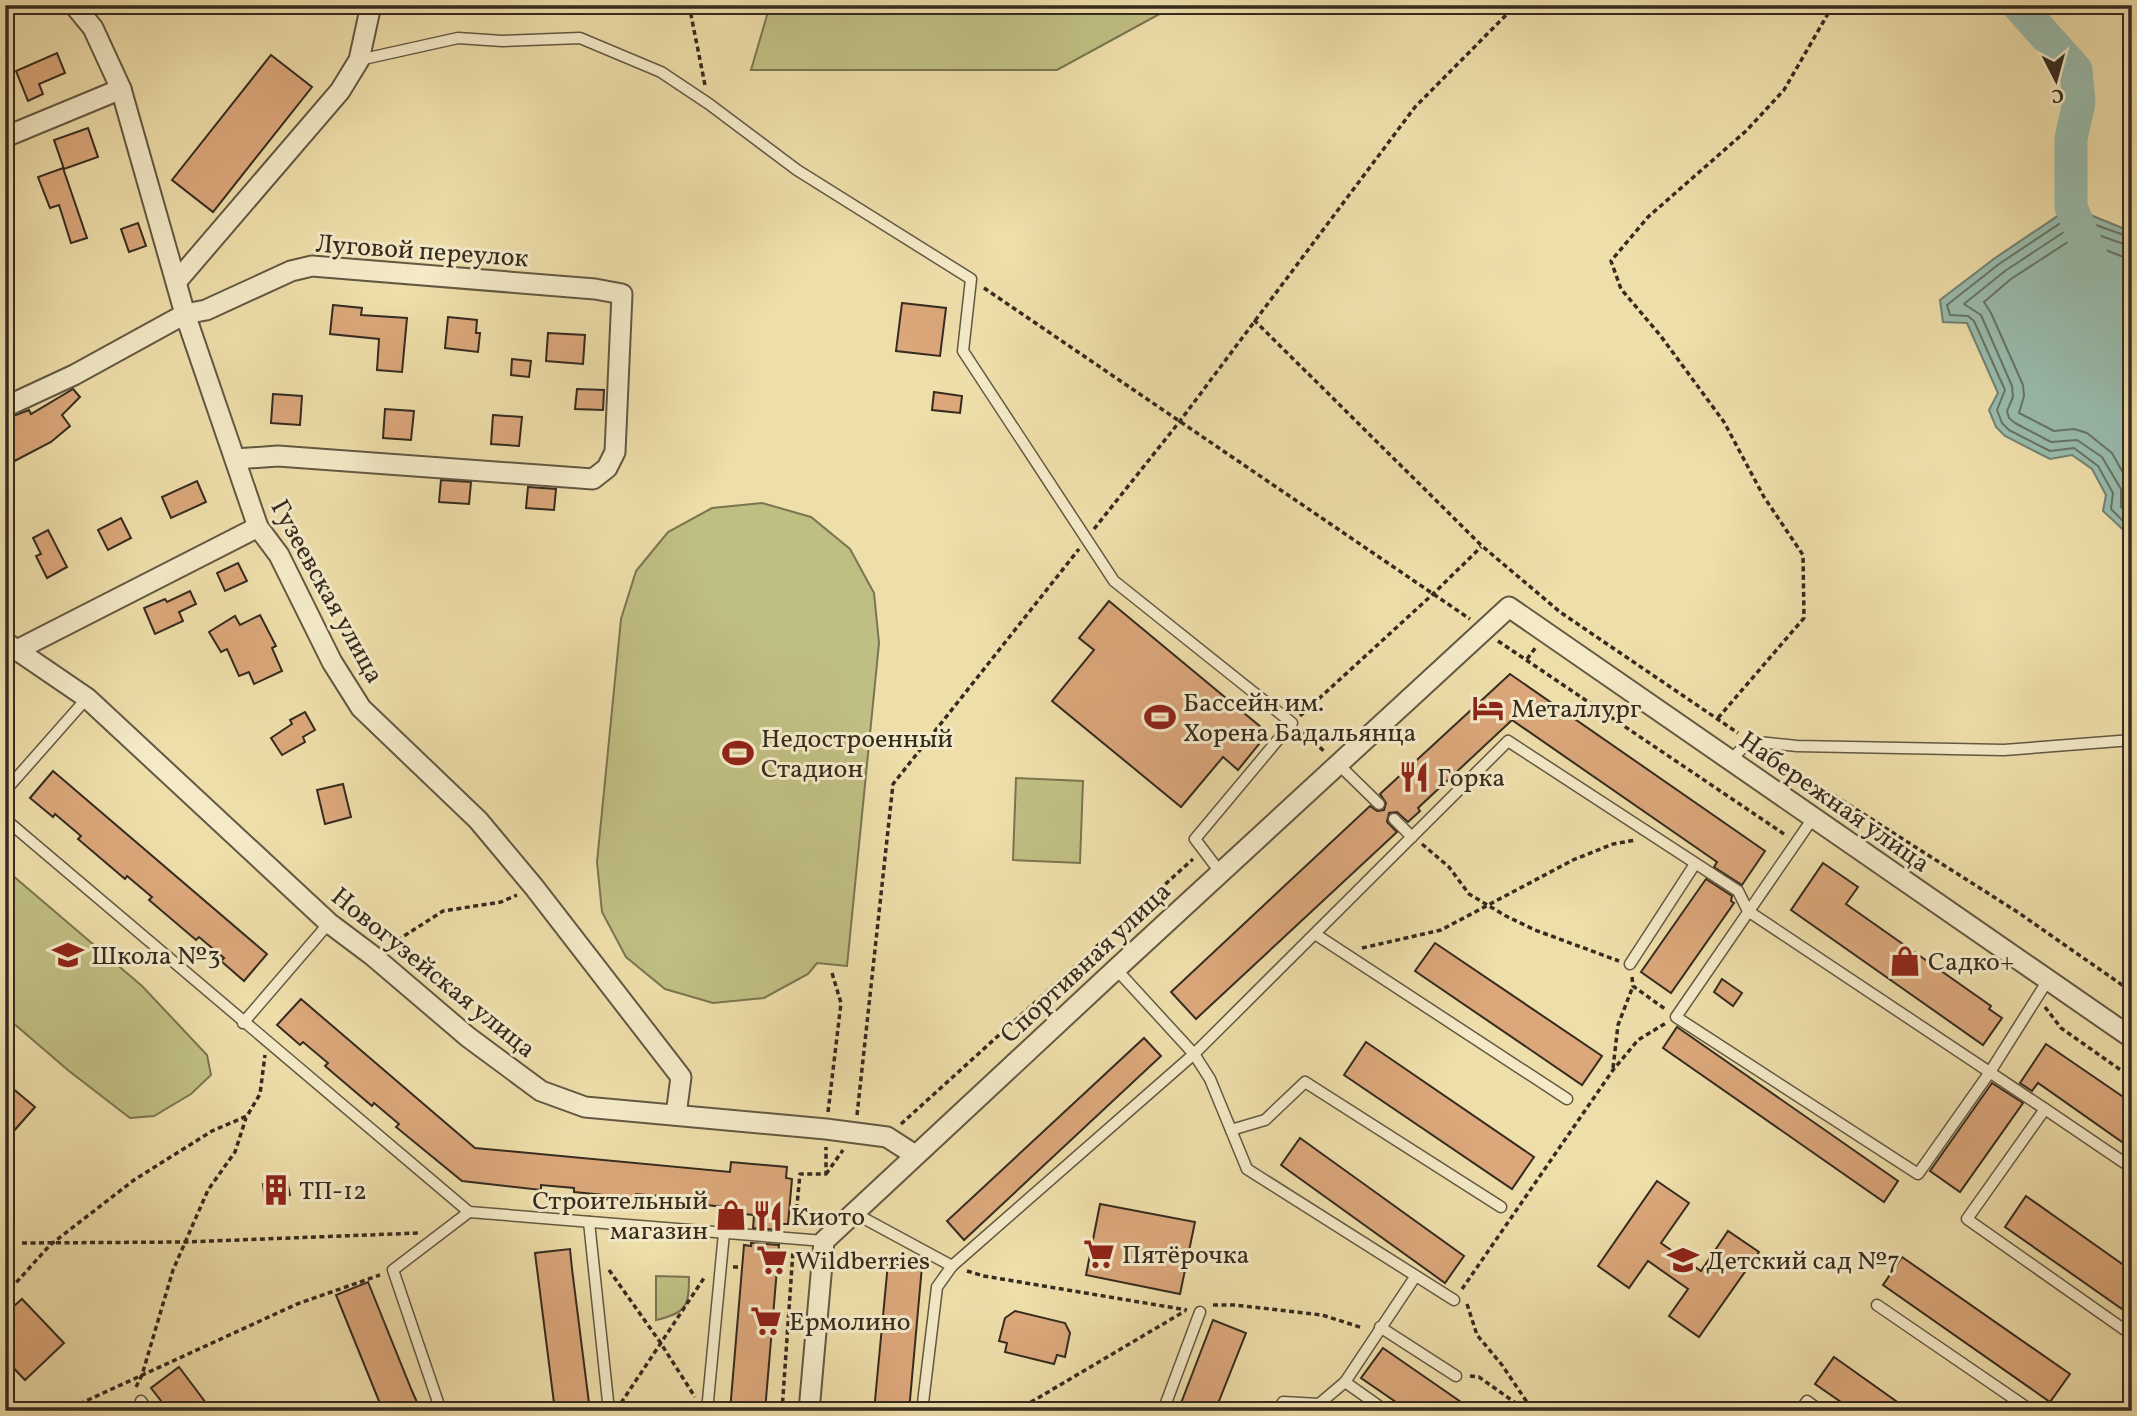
<svg xmlns="http://www.w3.org/2000/svg" width="2137" height="1416" font-family="Vollkorn,serif">
  <style>
    .green { fill: #c0bf83; stroke: #7a7551; stroke-width: 2 }
    .water { fill: #99bcad; stroke: #718274; stroke-width: 2 }
    .lines { fill: none; stroke-linecap: round; stroke-linejoin: round }
    .shore { stroke: #677466; stroke-width: 2 }
    .river { stroke: #99bcad; stroke-width: 33 }
    .building { fill: #dba77b; stroke: #352b1f; stroke-width: 2 }
    .service-casing { stroke: #635842; stroke-width: 13 }
    .minor-casing { stroke: #635842; stroke-width: 23 }
    .path { stroke: #352b1f; stroke-width: 3.5; stroke-dasharray: 5 3.5; stroke-linecap: butt }
    .service { stroke: #f4eac8; stroke-width: 10 }
    .minor { stroke: #f4eac8; stroke-width: 19 }
    .labels { text-anchor: middle; stroke-width: 6; stroke-linejoin: round; paint-order: stroke }
    .street-label { font-size: 26px; fill: #352b1f; stroke: #f4eac8 }
    .poi-label { font-size: 26px; fill: #352b1f; stroke: #f4eac8; text-anchor: start }
  </style>
  <rect width="100%" height="100%" fill="#eedeaa"/>
  <filter id="stains"><feTurbulence type="fractalNoise" baseFrequency=".00286" numOctaves="4"/><feColorMatrix values="0 0 0 0 .2 0 0 0 0 .09 0 0 0 0 .02 0 0 0 .5 -.17"/></filter>
  <radialGradient id="worn" r=".72"><stop offset=".6" stop-color="#630" stop-opacity="0"/><stop offset="1" stop-color="#630" stop-opacity=".3"/></radialGradient>
  <!-- green -->
  <g class="green">
    <path d="M770 5H1176L1057 70H751Z"/>
    <path d="M762 503 811 517 850 549 874 593 879 643 847 966 817 963 808 974 764 998 713 1003 665 989 626 957 602 912 597 862 621 619 636 571 668 532 712 508Z"/>
    <path d="M1016 778 1083 781 1080 863 1013 860Z"/>
    <path d="M5 869 142 986 207 1055 211 1075 191 1094 154 1116 130 1118 69 1071 5 1016Z"/>
    <path d="M656 1276 689 1277C689 1307 686 1313 656 1320Z"/>
  </g>
  <!-- water -->
  <path class="water" d="M2071 207 2132 232V538L2103 511 2106 495 2092 469 2072 455 2050 459 2005 436 1996 427 1989 410 1998 393 1967 323 1943 322 1940 300 1995 258Z"/>
  <g class="lines">
    <!-- shore -->
    <g class="shore">
      <path d="M2132 238 2071 216 1999 264 1947 305 1950 315 1968 316 1974 321 2005 390 1997 410 2002 423 2009 430 2050 451 2074 448 2098 466 2113 493 2111 509 2132 530"/>
      <path d="M2132 247 2073 226 2005 271 1964 304 1981 315 2012 386 2013 397 2007 411 2009 418 2015 423 2051 442 2077 440 2102 457 2121 489V507L2132 518"/>
      <path d="M2132 257 2121 256 2074 238 2011 279 1984 302 1991 313 2023 385 2024 396 2019 413 2054 431 2074 429 2087 433 2112 453 2132 489"/>
    </g>
    <!-- river -->
    <path class="river" d="M2018 5 2076 70 2079 102 2071 139V207L2104 287 2132 324"/>
  </g>
  <!-- building -->
  <g class="building">
    <path d="M57 53 65 73 39 84 43 94 28 101 16 71Z"/>
    <path d="M271 55 312 87 213 212 172 180Z"/>
    <path d="M88 128 98 157 64 169 54 140Z"/>
    <path d="M63 168 87 238 71 243 59 205 50 208 38 177Z"/>
    <path d="M138 223 146 246 129 252 121 229Z"/>
    <path d="M902 303 946 308 940 356 896 351Z"/>
    <path d="M333 305 362 308 361 315 407 318 402 372 377 370 379 339 330 334Z"/>
    <path d="M448 317 477 320 476 333H480L478 352 445 348Z"/>
    <path d="M548 333 585 335 583 364 546 361Z"/>
    <path d="M512 359 531 361 529 377 511 375Z"/>
    <path d="M73 389 80 397 62 415 70 426 51 442 5 466V419L29 410 31 414Z"/>
    <path d="M577 389 604 390 603 410 575 409Z"/>
    <path d="M934 392 962 396 960 413 932 410Z"/>
    <path d="M273 394 302 396 300 425 271 423Z"/>
    <path d="M385 409 414 411 411 440 383 438Z"/>
    <path d="M493 415 522 417 519 446 491 444Z"/>
    <path d="M441 480 471 482 469 504 439 502Z"/>
    <path d="M197 481 206 502 171 518 162 497Z"/>
    <path d="M528 487 556 489 554 510 526 508Z"/>
    <path d="M121 518 131 538 108 550 98 530Z"/>
    <path d="M48 530 67 567 47 578 36 556 41 554 33 538Z"/>
    <path d="M238 563 247 581 225 591 217 573Z"/>
    <path d="M190 591 196 604 179 612 183 621 155 634 144 608 165 599 167 602Z"/>
    <path d="M1109 601 1268 733 1238 770 1223 757 1181 807 1052 701 1094 650 1079 638Z"/>
    <path d="M260 615 276 646 272 648 282 671 254 684 249 672 239 676 227 649 221 652 209 632 235 616 240 625Z"/>
    <path d="M1510 674 1765 851 1742 885 1714 867 1717 862 1512 720 1418 808 1420 811 1408 822 1397 812 1389 813 1387 822 1397 832 1196 1019 1171 992 1370 806 1377 811 1384 810 1386 803 1380 794Z"/>
    <path d="M305 712 315 730 303 737 305 742 282 755 271 738 292 724 290 720Z"/>
    <path d="M53 771 267 954 244 981 221 961 224 958 199 937 196 940 149 900 152 897 127 876 125 879 78 839 81 836 55 814 53 817 30 798Z"/>
    <path d="M343 784 351 817 325 824 317 790Z"/>
    <path d="M1823 863 1858 887 1846 904 1991 1006 1989 1009 2002 1018 1983 1045 1791 910Z"/>
    <path d="M1706 879 1732 896 1731 901 1734 903 1671 993 1641 972Z"/>
    <path d="M1435 943 1602 1056 1582 1085 1415 971Z"/>
    <path d="M1722 979 1742 993 1733 1006 1714 992Z"/>
    <path d="M301 999 475 1148 730 1172 731 1162 787 1167 786 1178 792 1179 788 1224H781L780 1230 753 1228 754 1215 743 1214 744 1209 667 1201 668 1197 636 1194 635 1198 574 1192V1188L541 1185V1190L462 1181 396 1127 399 1124 374 1103 372 1106 332 1072 325 1066 328 1063 303 1042 300 1045 277 1025Z"/>
    <path d="M1677 1027 1898 1181 1884 1202 1663 1048Z"/>
    <path d="M1144 1038 1161 1056 964 1240 947 1221Z"/>
    <path d="M1366 1042 1534 1157 1512 1189 1344 1075Z"/>
    <path d="M2046 1044 2132 1103V1149L2038 1083 2032 1091 2020 1083Z"/>
    <path d="M5 1082 35 1107 5 1141Z"/>
    <path d="M1992 1083 2023 1103 1960 1192 1930 1171Z"/>
    <path d="M1300 1138 1464 1256 1445 1283 1281 1165Z"/>
    <path d="M287 1180 290 1195 265 1200 263 1184Z"/>
    <path d="M1657 1181 1689 1203 1661 1243 1701 1271 1728 1231 1759 1252 1699 1337 1669 1316 1688 1289 1648 1261 1629 1288 1598 1266Z"/>
    <path d="M2026 1196 2132 1271V1316L2005 1227Z"/>
    <path d="M1100 1204 1195 1222 1180 1294 1086 1275Z"/>
    <path d="M751 1243 779 1245 765 1411H730L744 1245 751 1246Z"/>
    <path d="M570 1249 572 1269 590 1411H555L535 1253Z"/>
    <path d="M1902 1257 2070 1374 2050 1402 1883 1285Z"/>
    <path d="M888 1263 922 1266 909 1411H874Z"/>
    <path d="M368 1282 412 1391 421 1411H383L336 1295Z"/>
    <path d="M22 1299 64 1343 25 1380 5 1359V1314Z"/>
    <path d="M1015 1311 1065 1323 1070 1333 1065 1357 1057 1355 1054 1364 1005 1352 1007 1343 999 1341 1005 1318Z"/>
    <path d="M1213 1320 1246 1333 1215 1411H1178Z"/>
    <path d="M1383 1348 1474 1411H1409L1361 1378Z"/>
    <path d="M1834 1357 1910 1411H1854L1815 1384Z"/>
    <path d="M179 1367 212 1411H169L151 1388Z"/>
  </g>
  <g class="lines">
    <defs>
      <g id="service">
        <path d="M359 60 458 38 502 41 580 38 661 72 709 104 797 170 971 279 963 351 1114 581 1292 723 1195 839 1220 872"/>
        <path d="M1731 760 1749 741 1797 746 2004 750 2132 740"/>
        <path d="M1338 764 1379 804"/>
        <path d="M5 791 87 698"/>
        <path d="M1813 818 1676 1017 1918 1174 1990 1072 2048 980"/>
        <path d="M5 819 469 1212 824 1241"/>
        <path d="M1394 819 1412 837"/>
        <path d="M1315 934 1567 1099"/>
        <path d="M1630 964 1695 864"/>
        <path d="M1116 969 1194 1054 1210 1079 1247 1169 1454 1300"/>
        <path d="M243 1023 329 923"/>
        <path d="M1231 1130 1265 1120 1305 1082 1501 1207"/>
        <path d="M2132 1168 2045 1109 1967 1219 2132 1335"/>
        <path d="M854 1213 952 1266 1194 1054 1508 741 1738 891 1748 911 2045 1109"/>
        <path d="M589 1222 609 1411"/>
        <path d="M1877 1305 2032 1411"/>
        <path d="M1380 1327 1456 1376"/>
        <path d="M1345 1382 1386 1411"/>
        <path d="M141 1401 148 1411"/>
        <path d="M441 1411 393 1270 469 1212"/>
        <path d="M707 1411 724 1233"/>
        <path d="M922 1411 937 1287 952 1266"/>
        <path d="M1163 1411 1200 1312"/>
        <path d="M1277 1411 1283 1402 1319 1404 1345 1382 1415 1277"/>
        <path d="M1800 1411 1807 1401 1821 1411"/>
      </g>
      <g id="minor">
        <path d="M74 5 93 28 121 89 185 314 258 527 279 555 332 662 361 708 478 820 534 887 681 1077 676 1115"/>
        <path d="M5 137 121 89"/>
        <path d="M177 281 340 91 359 60 371 5"/>
        <path d="M5 407 74 375 185 314 206 310 291 271 312 266 595 289 622 294 615 452 607 468 593 479 278 456 235 459"/>
        <path d="M5 642 87 698 329 923 373 956 468 1037 541 1091 585 1107 826 1129 887 1137 915 1155"/>
        <path d="M15 651 258 527"/>
        <path d="M809 1411 824 1241 1116 969 1509 607 2132 1038"/>
      </g>
    </defs>
    <!-- service casing -->
    <use href="#service" class="service-casing"/>
    <!-- minor casing -->
    <use href="#minor" class="minor-casing"/>
    <!-- path -->
    <g class="path">
      <path d="M689 5 705 85"/>
      <path d="M984 288 1470 619"/>
      <path d="M1254 320 1482 546 1560 612 1738 733"/>
      <path d="M1094 529 1180 421 1415 107 1516 5"/>
      <path d="M1498 641 1787 836"/>
      <path d="M1527 659 1536 647"/>
      <path d="M1300 716 1433 594 1481 547"/>
      <path d="M1718 718 1804 618 1803 555 1764 497 1724 422 1660 335 1621 289 1611 261 1648 217 1746 131 1784 90 1833 5"/>
      <path d="M1301 730 1326 753"/>
      <path d="M1777 759 2019 913 2132 992"/>
      <path d="M1422 844 1449 867 1469 894 1506 916 1535 930 1619 961"/>
      <path d="M390 945 443 911 501 902 517 895"/>
      <path d="M1362 948 1441 930 1573 860 1613 844 1636 840"/>
      <path d="M1632 977 1633 986 1665 1009"/>
      <path d="M2045 1007 2061 1028 2132 1078"/>
      <path d="M1613 1068 1618 1025 1633 986"/>
      <path d="M828 1112 841 1003 832 973"/>
      <path d="M857 1115 893 784 1079 549"/>
      <path d="M901 1124 1193 859"/>
      <path d="M826 1174 843 1150"/>
      <path d="M795 1226 800 1174H826V1147"/>
      <path d="M22 1243 186 1242 419 1233"/>
      <path d="M733 1267H742"/>
      <path d="M609 1270 660 1342 695 1397"/>
      <path d="M967 1271 984 1276 1187 1310"/>
      <path d="M1462 1289 1613 1070 1638 1040 1666 1023"/>
      <path d="M5 1295 50 1245 134 1180 212 1131 247 1116 260 1094 265 1055"/>
      <path d="M1467 1304 1477 1335 1502 1365 1533 1411"/>
      <path d="M1213 1305H1235L1322 1315 1363 1328"/>
      <path d="M1470 1376 1479 1377 1527 1411"/>
      <path d="M136 1387 142 1375 173 1270 208 1190 235 1152 246 1118"/>
      <path d="M621 1403 704 1278"/>
      <path d="M64 1411 297 1304 380 1275"/>
      <path d="M782 1411 793 1251"/>
      <path d="M1016 1411 1185 1311"/>
    </g>
    <!-- service -->
    <use href="#service" class="service"/>
    <!-- minor -->
    <use href="#minor" class="minor"/>
  </g>
  <!-- icons -->
  <defs>
    <symbol id="hotel-bare" viewBox="-9 -9 18 18"><path d="M-6-4.5h1.5V1H6V5H4.5V3h-9V5H-6ZM-4 0a1.8 1.8 0 1 1 3.6 0ZM.5 0V-2.5h3Q6-2.5 6 0Z" fill="#8f2418" stroke="#f4eac8" stroke-width="2.5" paint-order="stroke"/></symbol>
    <symbol id="stadium-bare" viewBox="-9 -9 18 18"><path d="M0-5a6.5 5 0 1 0 0 10a6.5 5 0 1 0 0-10ZM-3.5-1.8h7v3.6h-7Z" fill="#8f2418" stroke="#f4eac8" stroke-width="2.5" paint-order="stroke"/></symbol>
    <symbol id="restaurant-bare" viewBox="-9 -9 18 18"><path d="M-5-6h1v4h1v-4h1v4h1v-4h1v5L-1.5 .5V6h-2V.5L-5-1ZM5-6V6H3V1.5H1.5Q1.5-4 5-6Z" fill="#8f2418" stroke="#f4eac8" stroke-width="2.5" paint-order="stroke"/></symbol>
    <symbol id="school-bare" viewBox="-9 -9 18 18"><path d="M0-5L7-2L0 1L-7-2ZM-4 1L0 2.5L4 1V4Q0 6-4 4Z" fill="#8f2418" stroke="#f4eac8" stroke-width="2.5" paint-order="stroke"/></symbol>
    <symbol id="shop-bare" viewBox="-9 -9 18 18"><path d="M-5-2.5h2.3a2.7 3.5 0 0 1 5.4 0H5L5.5 6h-11ZM-1.5-2.5h3a1.5 2.3 0 0 0-3 0Z" fill="#8f2418" stroke="#f4eac8" stroke-width="2.5" paint-order="stroke"/></symbol>
    <symbol id="building-bare" viewBox="-9 -9 18 18"><path d="M-4-6H4V6H1V3H-1V6H-4ZM-2.5-4.3h1.7v1.8h-1.7ZM.8-4.3h1.7v1.8H.8ZM-2.5-1h1.7V.8h-1.7ZM.8-1h1.7V.8H.8Z" fill="#8f2418" stroke="#f4eac8" stroke-width="2.5" paint-order="stroke"/></symbol>
    <symbol id="supermarket-bare" viewBox="-9 -9 18 18"><path d="M-6-5.5h2.5l.6 2H6L4.5 2H-2.5L-4.4-4H-6ZM-1.5 3.2a1.3 1.3 0 1 0 .1 0ZM3 3.2a1.3 1.3 0 1 0 .1 0Z" fill="#8f2418" stroke="#f4eac8" stroke-width="2.5" paint-order="stroke"/></symbol>
  </defs>
  <g fill-rule="evenodd">
    <use href="#hotel-bare" x="1466" y="686" width="44" height="44"/>
    <use href="#stadium-bare" x="1138" y="695" width="44" height="44"/>
    <use href="#stadium-bare" x="716" y="731" width="44" height="44"/>
    <use href="#restaurant-bare" x="1392" y="755" width="44" height="44"/>
    <use href="#school-bare" x="46" y="933" width="44" height="44"/>
    <use href="#shop-bare" x="1883" y="939" width="44" height="44"/>
    <use href="#building-bare" x="254" y="1168" width="44" height="44"/>
    <use href="#shop-bare" x="709" y="1193" width="44" height="44"/>
    <use href="#restaurant-bare" x="746" y="1194" width="44" height="44"/>
    <use href="#supermarket-bare" x="1077" y="1232" width="44" height="44"/>
    <use href="#supermarket-bare" x="750" y="1238" width="44" height="44"/>
    <use href="#school-bare" x="1661" y="1238" width="44" height="44"/>
    <use href="#supermarket-bare" x="744" y="1299" width="44" height="44"/>
  </g>
  <g class="labels">
    <!-- street labels -->
    <g class="street-label">
      <text transform="translate(422 250) rotate(4)" y="9">Луговой переулок</text>
      <text transform="translate(328 591) rotate(61)" y="9">Гузеевская улица</text>
      <text transform="translate(1835 801) rotate(35)" y="9">Набережная улица</text>
      <text transform="translate(1085 962) rotate(-43)" y="9">Спортивная улица</text>
      <text transform="translate(434 972) rotate(39)" y="9">Новогузейская улица</text>
    </g>
    <!-- poi labels -->
    <g class="poi-label">
      <text x="1183" y="711">Бассейн им.<tspan x="1183" dy="30">Хорена Бадальянца</tspan></text>
      <text x="1511" y="717">Металлург</text>
      <text x="761" y="747">Недостроенный<tspan x="761" dy="30">Стадион</tspan></text>
      <text x="1437" y="786">Горка</text>
      <text x="91" y="964">Школа №3</text>
      <text x="1928" y="970">Садко+</text>
      <text x="299" y="1199">ТП-12</text>
      <text x="708" y="1209" text-anchor="end">Строительный<tspan x="708" dy="30">магазин</tspan></text>
      <text x="791" y="1225">Киото</text>
      <text x="1122" y="1263">Пятёрочка</text>
      <text x="795" y="1269">Wildberries</text>
      <text x="1706" y="1269">Детский сад №7</text>
      <text x="789" y="1330">Ермолино</text>
    </g>
  </g>
  <!-- margin -->
  <rect width="2137" height="1416" fill="none" stroke="#eedeaa" stroke-width="28"/>
  <rect x="7" y="7" width="2123" height="1402" fill="none" stroke="#352b1f" stroke-width="3.5"/>
  <rect x="14" y="14" width="2109" height="1388" fill="none" stroke="#352b1f" stroke-width="2"/>
  <!-- north arrow -->
  <g transform="translate(2056 80) rotate(174)" stroke="#f4eac8" stroke-width="5" paint-order="stroke">
  <path d="M0-5L12 26L0 18L-12 26Z" fill="#352b1f"/>
  <text y="-10" font-size="19" font-weight="bold" text-anchor="middle" fill="#352b1f">С</text>
  </g>
  <rect width="100%" height="100%" filter="url(#stains)"/>
  <rect width="100%" height="100%" fill="url(#worn)"/>
</svg>
